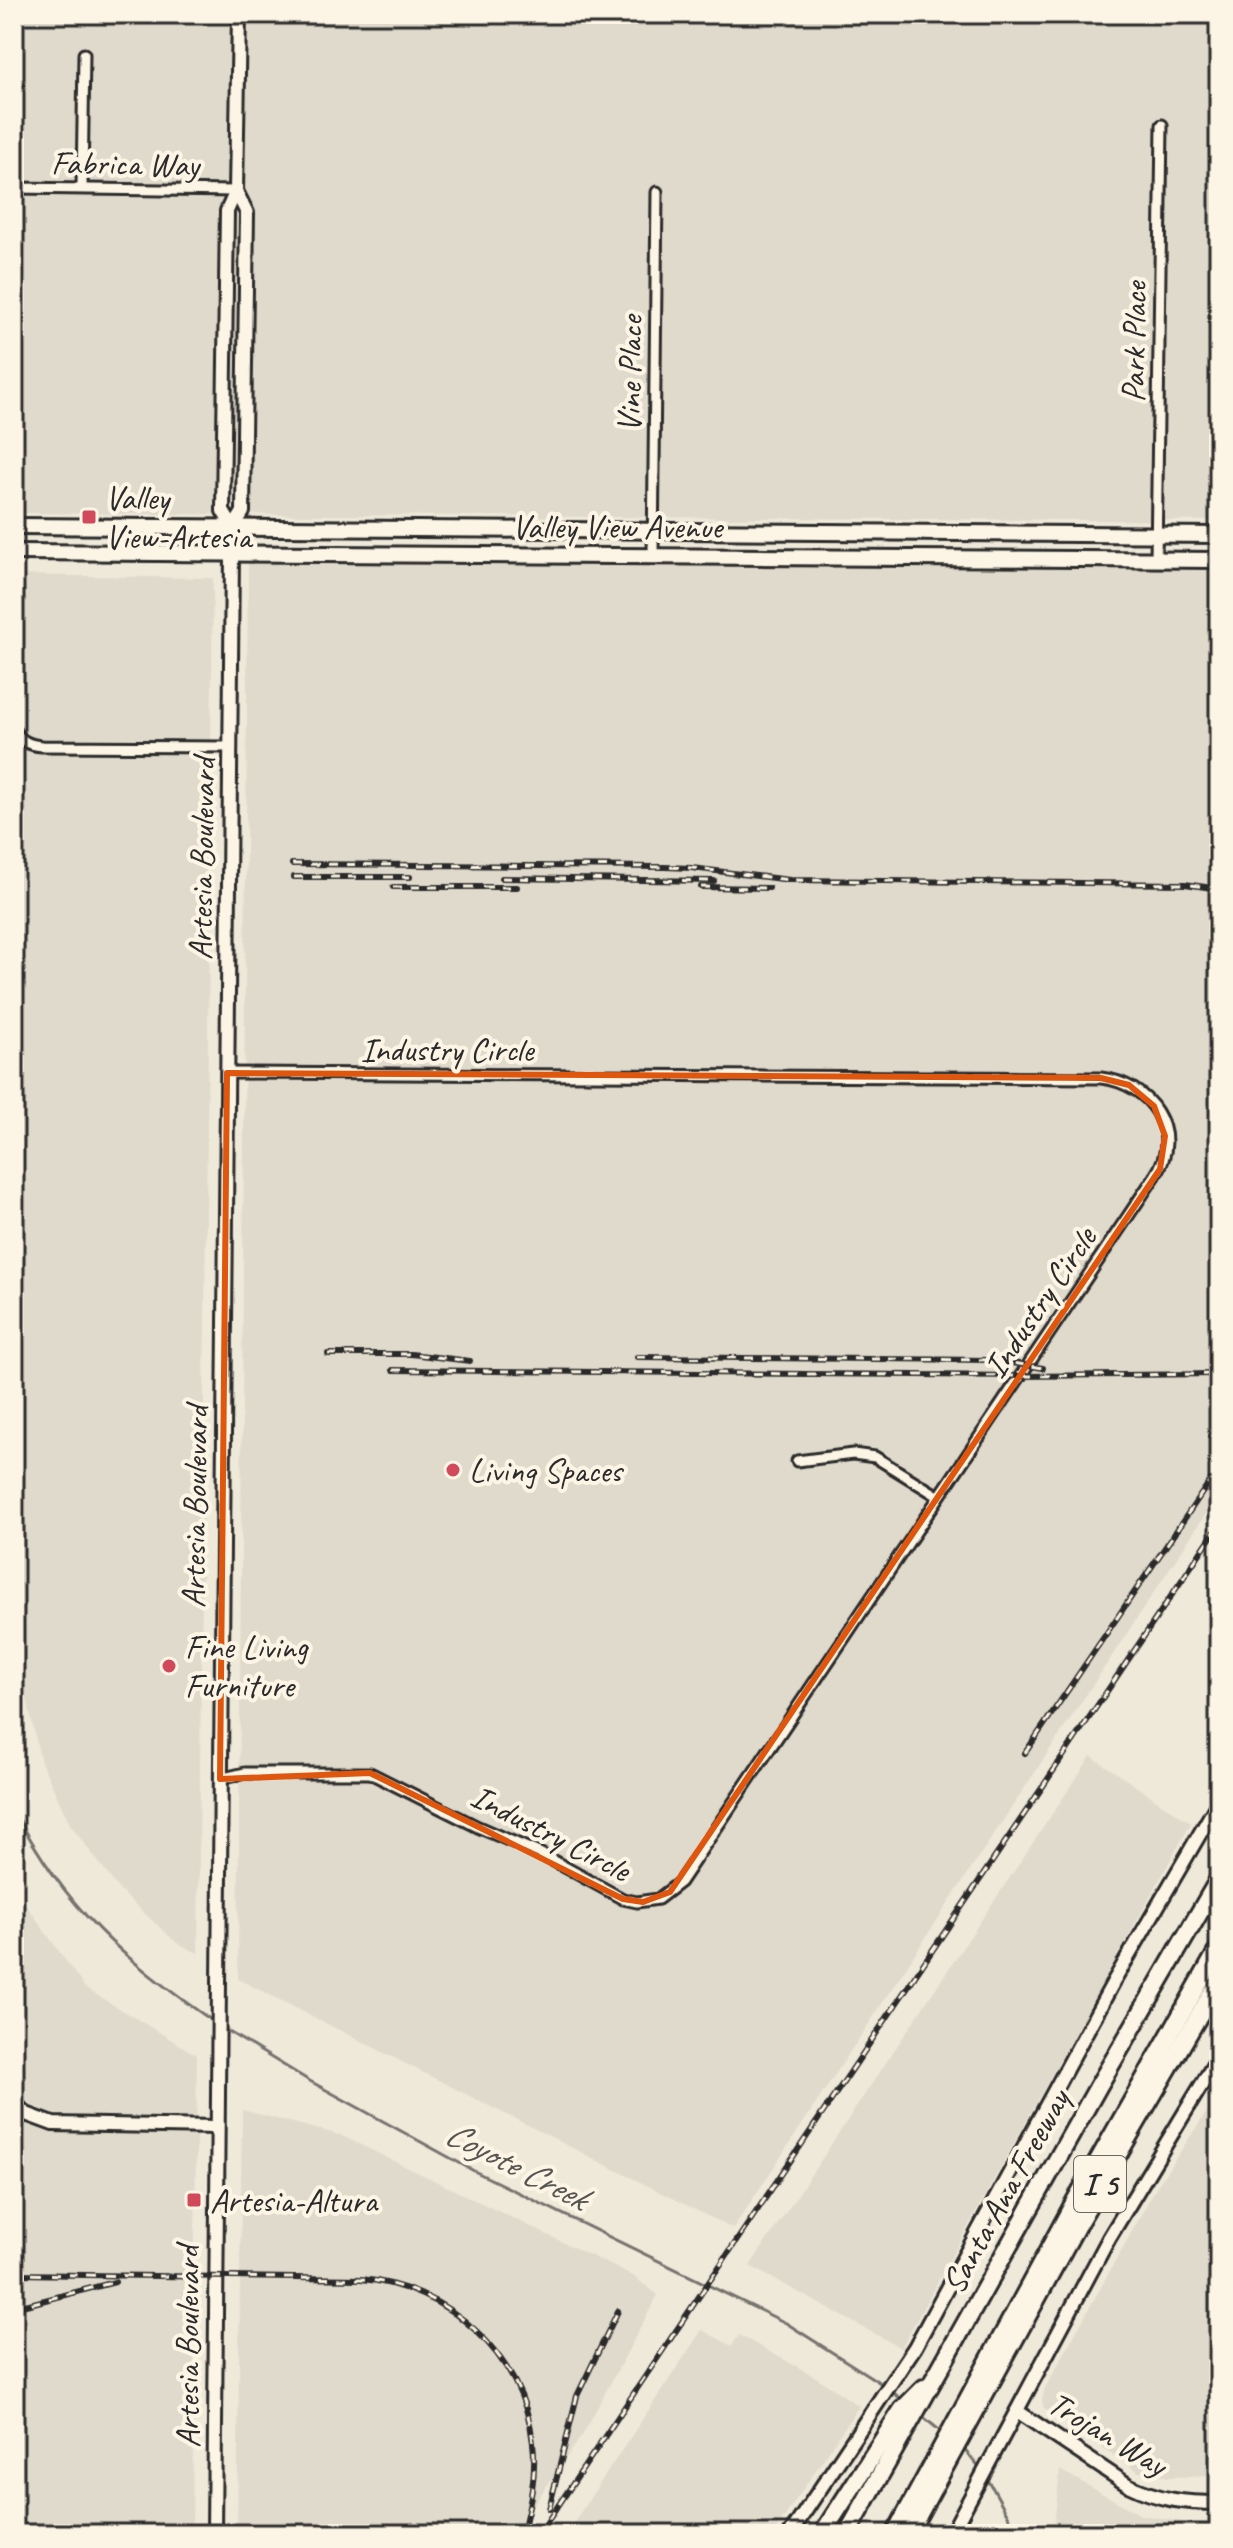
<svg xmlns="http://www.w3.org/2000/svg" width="1233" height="2548" font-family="Caveat,sans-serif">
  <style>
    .built { fill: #e0dacc }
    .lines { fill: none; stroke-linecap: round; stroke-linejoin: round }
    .stream { stroke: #75736d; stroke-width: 3 }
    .street-casing { stroke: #2b2b2b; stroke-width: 15 }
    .secondary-casing { stroke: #2b2b2b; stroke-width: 18 }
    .primary-casing { stroke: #2b2b2b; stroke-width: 20 }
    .highway-casing { stroke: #2b2b2b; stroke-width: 22 }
    .street { stroke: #fcf5e5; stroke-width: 9 }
    .secondary { stroke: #fcf5e5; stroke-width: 12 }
    .primary { stroke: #fcf5e5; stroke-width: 14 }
    .highway { stroke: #fcf5e5; stroke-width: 16 }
    .rail-casing { stroke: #2b2b2b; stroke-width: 6 }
    .rail { stroke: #fcf5e5; stroke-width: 3; stroke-dasharray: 9; stroke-linecap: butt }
    .marked { fill: none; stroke: #df570e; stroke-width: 6; stroke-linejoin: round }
    .poi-dot { fill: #d1495b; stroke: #fcf5e5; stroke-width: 3 }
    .labels { text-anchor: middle; stroke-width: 8; stroke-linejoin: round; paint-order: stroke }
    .shield { fill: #fcf5e5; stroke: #6a6863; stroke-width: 2 }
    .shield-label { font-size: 32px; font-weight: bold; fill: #2b2b2b }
    .street-label { font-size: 34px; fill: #2b2b2b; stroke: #fcf5e5 }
    .poi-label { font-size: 34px; fill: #2b2b2b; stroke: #fcf5e5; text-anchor: start }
    .water-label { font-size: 36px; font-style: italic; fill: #565552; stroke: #fcf5e5 }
  </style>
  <rect width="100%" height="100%" fill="#efe9da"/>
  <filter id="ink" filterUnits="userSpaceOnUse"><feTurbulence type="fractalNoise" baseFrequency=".0125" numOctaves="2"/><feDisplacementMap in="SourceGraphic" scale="16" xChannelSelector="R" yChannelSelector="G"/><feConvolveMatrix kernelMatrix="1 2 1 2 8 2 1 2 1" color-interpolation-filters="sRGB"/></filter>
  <g filter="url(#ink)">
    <!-- built -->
    <g class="built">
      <path d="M14 14H1219V521L14 513Z"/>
      <path d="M248 563 1219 567V1494L733 2229 238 1979Z"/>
      <path d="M14 575 213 578 198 1953 177 1943 120 1891 70 1824 41 1762 14 1641Z"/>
      <path d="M1091 1756 1191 1823 901 2348 750 2266Z"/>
      <path d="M14 1888 85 1988 197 2055 192 2534H14Z"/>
      <path d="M1219 2094V2476L1169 2477 1139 2472 1048 2411 1043 2407 1042 2400 1044 2390 1157 2186Z"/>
      <path d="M242 2110 340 2135 633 2276 658 2295 583 2434 513 2534H237Z"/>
      <path d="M702 2330 732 2346 739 2335 816 2377 859 2406 773 2534H566Z"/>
      <path d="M1060 2470 1141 2515 1191 2523H1219V2534H1053Z"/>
    </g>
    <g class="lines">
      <!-- stream -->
      <g class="stream">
        <path d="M14 1810C67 1911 122 1958 214 2022"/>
        <path d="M224 2029 308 2080 474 2171 786 2323 885 2386"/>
        <path d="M891 2391 904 2401"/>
        <path d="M922 2416 944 2434"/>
        <path d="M963 2448 981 2470"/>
        <path d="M986 2476 1010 2519 1015 2534"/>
      </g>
      <defs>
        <g id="street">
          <path d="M14 188 236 191"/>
          <path d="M82 188 84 54"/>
          <path d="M653 556 657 192"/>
          <path d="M1156 560 1162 125"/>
          <path d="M14 729C20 741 29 745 42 746L230 747"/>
          <path d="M797 1461 853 1454 875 1457 938 1496"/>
          <path d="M220 1779 245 1773H370L478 1827 541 1854 623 1899 637 1902 658 1899 680 1882 1155 1176C1185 1131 1149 1083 1101 1078L227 1073"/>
        </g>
        <g id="secondary">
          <path d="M233 528 223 511 227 211 236 191 239 14"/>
          <path d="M14 2103 26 2114 53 2124 216 2127"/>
          <path d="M1017 2411 1128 2485C1159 2500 1185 2503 1219 2503"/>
          <path d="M214 2534 232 554 233 528 243 512 247 213 236 191"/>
          <path d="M790 2534 915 2347 1114 1981 1219 1801"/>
          <path d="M951 2534 1109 2238 1219 2056"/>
        </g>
        <g id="primary">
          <path d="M14 526 1219 535"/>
          <path d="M14 552 1219 560"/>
        </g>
        <g id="highway">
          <path d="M822 2534 902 2410 924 2388"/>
          <path d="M847 2534 1099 2085 1219 1879"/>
          <path d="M895 2534 1074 2203 1219 1948"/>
          <path d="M908 2534 1077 2225 1219 1981"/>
        </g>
      </defs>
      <!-- street casing -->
      <use href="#street" class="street-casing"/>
      <!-- secondary casing -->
      <use href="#secondary" class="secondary-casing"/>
      <!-- primary casing -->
      <use href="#primary" class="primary-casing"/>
      <!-- highway casing -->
      <use href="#highway" class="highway-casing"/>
      <!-- street -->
      <use href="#street" class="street"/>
      <!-- secondary -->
      <use href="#secondary" class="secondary"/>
      <!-- primary -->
      <use href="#primary" class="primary"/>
      <!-- highway -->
      <use href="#highway" class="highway"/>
      <defs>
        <g id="rail">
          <path d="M292 864 664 867 692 868 790 880 1185 884 1219 889"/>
          <path d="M294 877H410"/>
          <path d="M502 878 714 881"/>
          <path d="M393 887H517"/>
          <path d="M701 887 769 888"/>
          <path d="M328 1354H411L470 1361"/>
          <path d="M637 1357 994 1360 1043 1368"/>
          <path d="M393 1370 1021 1376 1219 1374"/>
          <path d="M1025 1753 1219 1468"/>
          <path d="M14 2274 361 2279C447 2286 524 2355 533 2443 537 2474 530 2505 522 2534"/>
          <path d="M14 2308 115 2282"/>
          <path d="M549 2509 577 2396 618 2311"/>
          <path d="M539 2534 1219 1525"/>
        </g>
      </defs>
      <!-- rail casing -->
      <use href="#rail" class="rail-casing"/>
      <!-- rail -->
      <use href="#rail" class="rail"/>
    </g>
  </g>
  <!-- marked area -->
  <path class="marked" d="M227 1073 1101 1078 1129 1085 1154 1106 1165 1136 1160 1169 670 1892 643 1902 623 1899 370 1773 220 1779Z"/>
  <!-- markers -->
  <g class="poi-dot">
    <rect x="81" y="509" width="16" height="16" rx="4"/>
    <circle cx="453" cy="1470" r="8"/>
    <circle cx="169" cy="1666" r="8"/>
    <rect x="186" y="2192" width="16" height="16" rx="4"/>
  </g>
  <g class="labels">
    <!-- shield labels -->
    <rect class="shield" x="1074" y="2156" width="52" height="56" rx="6"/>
    <g class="shield-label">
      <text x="1100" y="2195">I 5</text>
    </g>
    <!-- street labels -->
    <g class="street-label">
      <text transform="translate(125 163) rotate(1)" y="12">Fabrica Way</text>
      <text transform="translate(1133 342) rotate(-89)" y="12">Park Place</text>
      <text transform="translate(629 374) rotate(-89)" y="12">Vine Place</text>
      <text x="617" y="538">Valley View Avenue</text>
      <text transform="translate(201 859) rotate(-89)" y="12">Artesia Boulevard</text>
      <text x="447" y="1061">Industry Circle</text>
      <text transform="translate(1039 1302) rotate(-56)" y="12">Industry Circle</text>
      <text transform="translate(194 1507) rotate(-89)" y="12">Artesia Boulevard</text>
      <text transform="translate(551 1832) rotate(27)" y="12">Industry Circle</text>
      <text transform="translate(1005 2191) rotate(-61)" y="12">Santa Ana Freeway</text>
      <text transform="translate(187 2347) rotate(-90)" y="12">Artesia Boulevard</text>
      <text transform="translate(1108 2433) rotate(31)" y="12">Trojan Way</text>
    </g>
    <!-- poi labels -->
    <g class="poi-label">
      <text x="105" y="509">Valley<tspan x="105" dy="39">View-Artesia</tspan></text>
      <text x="469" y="1482">Living Spaces</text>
      <text x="185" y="1658">Fine Living<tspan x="185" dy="39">Furniture</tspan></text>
      <text x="210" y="2212">Artesia-Altura</text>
    </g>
    <!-- water labels -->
    <g class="water-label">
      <text transform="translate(517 2164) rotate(27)" y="13">Coyote Creek</text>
    </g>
  </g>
  <!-- margin -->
  <rect width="1233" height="2548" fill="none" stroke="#fcf5e5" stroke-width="48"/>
  <rect x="24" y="24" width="1185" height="2500" fill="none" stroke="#2b2b2b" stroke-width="3" filter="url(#ink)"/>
</svg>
